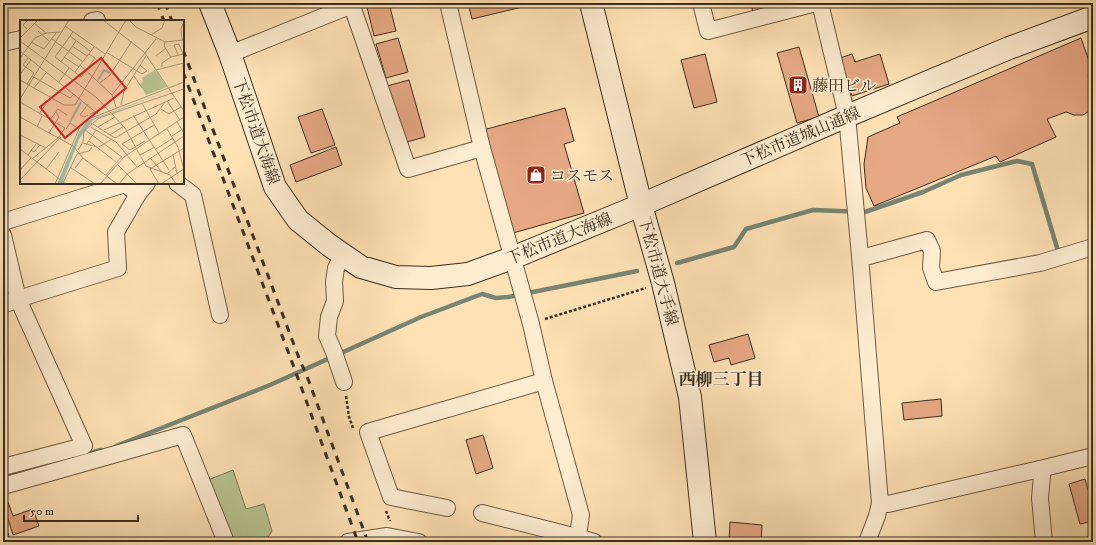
<svg xmlns="http://www.w3.org/2000/svg" width="1096" height="545" font-family="'IM FELL DW Pica','Noto Serif JP',serif">
  <style>
    .green { fill: #b9c493; stroke: #7a7959 }
    .lines { fill: none; stroke-linecap: round; stroke-linejoin: round }
    .stream { stroke: #788572; stroke-width: 4.5 }
    .building { fill: #e7a985; stroke: #3b2e1f }
    .street-casing { stroke: #6c5b45; stroke-width: 18 }
    .secondary-casing { stroke: #3b2e1f; stroke-width: 24 }
    .path { stroke: #3b2e1f; stroke-width: 2.5; stroke-dasharray: 3 2; stroke-linecap: butt }
    .street { stroke: #feecd0; stroke-width: 16 }
    .secondary { stroke: #feecd0; stroke-width: 22 }
    .rail { stroke: #3b2e1f; stroke-width: 3; stroke-dasharray: 7 7; stroke-linecap: butt }
    .labels { text-anchor: middle; stroke-width: 3.5; stroke-linejoin: round; paint-order: stroke }
    .poi-label { font-size: 16px; fill: #3b2e1f; stroke: #feecd0; text-anchor: start }
    .street-label { font-size: 16px; fill: #3b2e1f; stroke: #feecd0 }
    .neighbourhood-label { font-size: 17px; font-weight: bold; fill: #3b2e1f; stroke: #feecd0 }
    .inset-river { fill: none; stroke: #a1bfa9; stroke-width: 2 }
    .inset-road { fill: none; stroke: #b09a7a; stroke-width: 1 }
    .view { fill: #d62828; fill-opacity: 0.15; stroke: #d62828; stroke-width: 2 }
    .inset-edge { fill: none; stroke: #3b2e1f; stroke-width: 2 }
  </style>
  <rect width="100%" height="100%" fill="#fee2b6"/>
  <filter id="stains"><feTurbulence type="fractalNoise" baseFrequency=".005" numOctaves="4"/><feColorMatrix values="0 0 0 0 .2 0 0 0 0 .09 0 0 0 0 .02 0 0 0 .5 -.17"/></filter>
  <radialGradient id="worn" r=".72"><stop offset=".6" stop-color="#630" stop-opacity="0"/><stop offset="1" stop-color="#630" stop-opacity=".3"/></radialGradient>
  <!-- green -->
  <path class="green" d="M233 470 246 509 264 504 272 531 265 542H232L208 480Z"/>
  <g class="lines">
    <!-- stream -->
    <g class="stream">
      <path d="M677 263 734 247 746 229 813 210 865 212 923 192 961 175 1017 161 1032 164 1058 251 1061 250"/>
      <path d="M116 446 270 385 421 317 482 294 496 298 508 297 637 271"/>
      <path d="M3 476 101 450"/>
    </g>
  </g>
  <!-- building -->
  <g class="building">
    <path d="M366 3H389L396 31 374 36Z"/>
    <path d="M468 3H539L472 19Z"/>
    <path d="M751 3H770L771 8 753 13Z"/>
    <path d="M398 38 408 72 386 78 376 44Z"/>
    <path d="M1081 38 1089 61 1093 60V74L1088 75 1093 89V107L1091 110 1083 115H1074L1066 112 1047 119 1056 137 1000 162 996 156 874 206 866 188 864 164 868 137 900 123 897 117Z"/>
    <path d="M799 47 819 117 797 123 777 53Z"/>
    <path d="M705 54 717 102 694 108 681 60Z"/>
    <path d="M852 54 855 62 880 54 889 84 852 96 840 58Z"/>
    <path d="M409 80 425 137 403 143 387 86Z"/>
    <path d="M565 108 574 141 564 144 584 213 513 233 483 130Z"/>
    <path d="M322 109 335 145 311 153 298 117Z"/>
    <path d="M336 147 342 165 296 182 290 165Z"/>
    <path d="M748 334 755 358 731 365 729 358 714 362 709 345Z"/>
    <path d="M941 399 942 416 904 420 902 403Z"/>
    <path d="M483 435 493 468 476 474 466 440Z"/>
    <path d="M1085 479 1093 507V521L1080 524 1069 484Z"/>
    <path d="M8 502 13 516 33 509 39 526 13 535 8 519 3 521V504Z"/>
    <path d="M730 522 762 525 761 542H729Z"/>
    <path d="M5 525 10 539 3 542V526Z"/>
    <path d="M901 538 917 542H900Z"/>
  </g>
  <g class="lines">
    <defs>
      <g id="street">
        <path d="M351 3 408 169 482 148"/>
        <path d="M448 3 482 148 531 324 544 381 581 515 577 542"/>
        <path d="M701 3 708 31 816 3"/>
        <path d="M820 3 847 116 860 256 880 503 877 516 867 542"/>
        <path d="M92 21 97 20"/>
        <path d="M3 43 21 39"/>
        <path d="M230 54 352 5"/>
        <path d="M177 183 193 195 220 315"/>
        <path d="M3 222 125 184 138 194"/>
        <path d="M3 235 18 299 84 446 3 467"/>
        <path d="M343 255 336 268 334 282 335 301 329 317 327 336 334 352 344 382"/>
        <path d="M860 256H869L927 240 932 251 931 268 936 282 1040 263 1093 247"/>
        <path d="M3 305 18 299 118 268 116 232 138 194 147 183"/>
        <path d="M1040 469 1042 476 1040 498 1044 542"/>
        <path d="M3 486 183 435 226 542"/>
        <path d="M880 503 888 504 1040 469 1093 456"/>
        <path d="M447 508 391 497 368 432 544 381"/>
        <path d="M482 513 577 537 594 542"/>
        <path d="M348 542 387 536 419 542"/>
      </g>
      <g id="secondary">
        <path d="M210 3 230 54 275 187 298 220 329 245 361 267 396 277 431 278 468 274 512 258 641 205 847 116 1009 48 1093 17"/>
        <path d="M591 3 641 205 663 283 690 397 705 542"/>
      </g>
    </defs>
    <!-- street casing -->
    <use href="#street" class="street-casing"/>
    <!-- secondary casing -->
    <use href="#secondary" class="secondary-casing"/>
    <!-- path -->
    <g class="path">
      <path d="M545 319 646 288"/>
      <path d="M346 396 349 417 353 428"/>
      <path d="M386 511 390 521"/>
    </g>
    <!-- street -->
    <use href="#street" class="street"/>
    <!-- secondary -->
    <use href="#secondary" class="secondary"/>
    <!-- rail -->
    <g class="rail">
      <path d="M157 3 164 21"/>
      <path d="M165 3 172 21"/>
      <path d="M183 50 299 358 308 379 368 542"/>
      <path d="M183 72 292 362 358 542"/>
    </g>
  </g>
  <!-- icons -->
  <defs>
    <symbol id="building-square" viewBox="-11 -11 22 22"><rect x="-9" y="-9" width="18" height="18" rx="4" fill="#8f2418" stroke="#feecd0"/><path d="M-4-6H4V6H1V3H-1V6H-4ZM-2.5-4.3h1.7v1.8h-1.7ZM.8-4.3h1.7v1.8H.8ZM-2.5-1h1.7V.8h-1.7ZM.8-1h1.7V.8H.8Z" fill="#fff"/></symbol>
    <symbol id="shop-square" viewBox="-11 -11 22 22"><rect x="-9" y="-9" width="18" height="18" rx="4" fill="#8f2418" stroke="#feecd0"/><path d="M-5-2.5h2.3a2.7 3.5 0 0 1 5.4 0H5L5.5 6h-11ZM-1.5-2.5h3a1.5 2.3 0 0 0-3 0Z" fill="#fff"/></symbol>
  </defs>
  <g fill-rule="evenodd">
    <use href="#building-square" x="787" y="74" width="22" height="22"/>
    <use href="#shop-square" x="525" y="164" width="22" height="22"/>
  </g>
  <g class="labels">
    <!-- poi labels -->
    <g class="poi-label">
      <text x="812" y="91">藤田ビル</text>
      <text x="550" y="181">コスモス</text>
    </g>
    <!-- street labels -->
    <g class="street-label">
      <text transform="translate(257 131) rotate(71)" y="6">下松市道大海線</text>
      <text transform="translate(800 136) rotate(-23)" y="6">下松市道城山通線</text>
      <text transform="translate(559 238) rotate(-22)" y="6">下松市道大海線</text>
      <text transform="translate(659 271) rotate(75)" y="6">下松市道大手線</text>
    </g>
    <!-- neighbourhood labels -->
    <g class="neighbourhood-label">
      <text x="721" y="385">西柳三丁目</text>
    </g>
  </g>
  <!-- overview -->
  <g transform="translate(20 20)">
    <rect width="164" height="164" fill="#fee2b6"/>
    <path d="M135 50 147 67 126 75 120 64 123 61 122 58Z" fill="#b9c493"/>
    <path d="M164 65 73 100 59 119 42 164H37L59 112 67 101Z" fill="#a1bfa9"/>
    <path class="inset-river" d="M78 60 84 50 90 53M50 102 61 82"/>
    <path class="inset-road" d="M83 0 124 32 164 91M109 0 116 7 145 22 164 20M14 3 26 13M45 6 85 34M7 9 3 5 8 0M18 11 30 22M53 12 35 37 61 57 75 38 69 34M131 15 142 8 145 0M50 16 70 31M0 18 18 0M32 19 63 42M162 20 161 9 164 1M0 21 77 78 105 108 126 146 150 155 156 164M11 22 24 29 36 13M145 22 144 26 151 37M52 26 67 36M0 31 78 94M86 32 122 54 127 51 120 45M158 35 154 25 159 24 163 34M136 36 146 28M44 37 59 47M0 38 15 18 26 13 41 12M41 42 56 21M163 43 164 55M60 45 92 75 96 87M142 47V43L151 37 164 34M136 50 164 43M55 52 74 27M1 53 11 40M12 56 50 78 54 74M114 56 122 68M0 60 44 85H55L106 0M39 62 49 48M80 63 90 55 112 21M7 64 14 53 3 45 8 38M14 68 26 53M92 75 136 19M0 79 49 0M147 81 160 100M0 82 45 108 39 117 12 139M122 83 139 113M68 84 60 95 64 97 68 95M101 85 104 71 126 36M141 89 149 94 161 87M19 94 26 84M70 94 86 87M113 95 149 150M0 97 53 126 63 138 97 164M30 100 38 89 47 95M157 102 164 113M71 103 95 118 136 94 145 82M69 106 96 122 117 147M17 107 22 96M78 107 95 97M46 109 50 103 59 109M147 109 158 127 164 150M65 110 102 137M84 110 154 78M29 113 39 97 36 92M0 115 26 128M90 115 104 106M152 116 164 108M69 121 96 142M125 121 110 130 102 124 134 105M63 123 77 127M66 125 76 110M79 127 92 119M0 129 46 164M136 129 153 118M11 130 14 132 20 125M58 130 63 122 64 111 79 98 164 69M153 134 157 154M8 135 16 124M120 135 135 127M131 139 142 152M98 145 117 164M50 147 75 164M55 148 63 138M26 149 39 132M130 149 164 128M130 149 139 164M0 150 11 138M147 154 156 146M86 155 102 136M0 160 41 117M43 163 57 134 69 131 72 127M35 164 59 109 66 100 164 62M80 164 104 137 164 97M99 164 107 154 164 116M141 164 164 149"/>
    <path class="view" d="M81 38 106 68 45 118 20 87Z"/>
    <rect width="164" height="164" class="inset-edge"/>
  </g>
  <!-- margin -->
  <rect width="1096" height="545" fill="none" stroke="#fee2b6" stroke-width="16"/>
  <rect x="4" y="4" width="1088" height="537" fill="none" stroke="#3b2e1f" stroke-width="2"/>
  <rect x="8" y="8" width="1080" height="529" fill="none" stroke="#3b2e1f"/>
  <!-- scale -->
  <path d="M24 515v6h114v-6" fill="none" stroke="#3b2e1f" stroke-width="2"/>
  <text x="30" y="515" font-size="12" fill="#3b2e1f" stroke="#feecd0" stroke-width="3" paint-order="stroke">50 m</text>
  <rect width="100%" height="100%" filter="url(#stains)"/>
  <rect width="100%" height="100%" fill="url(#worn)"/>
</svg>
